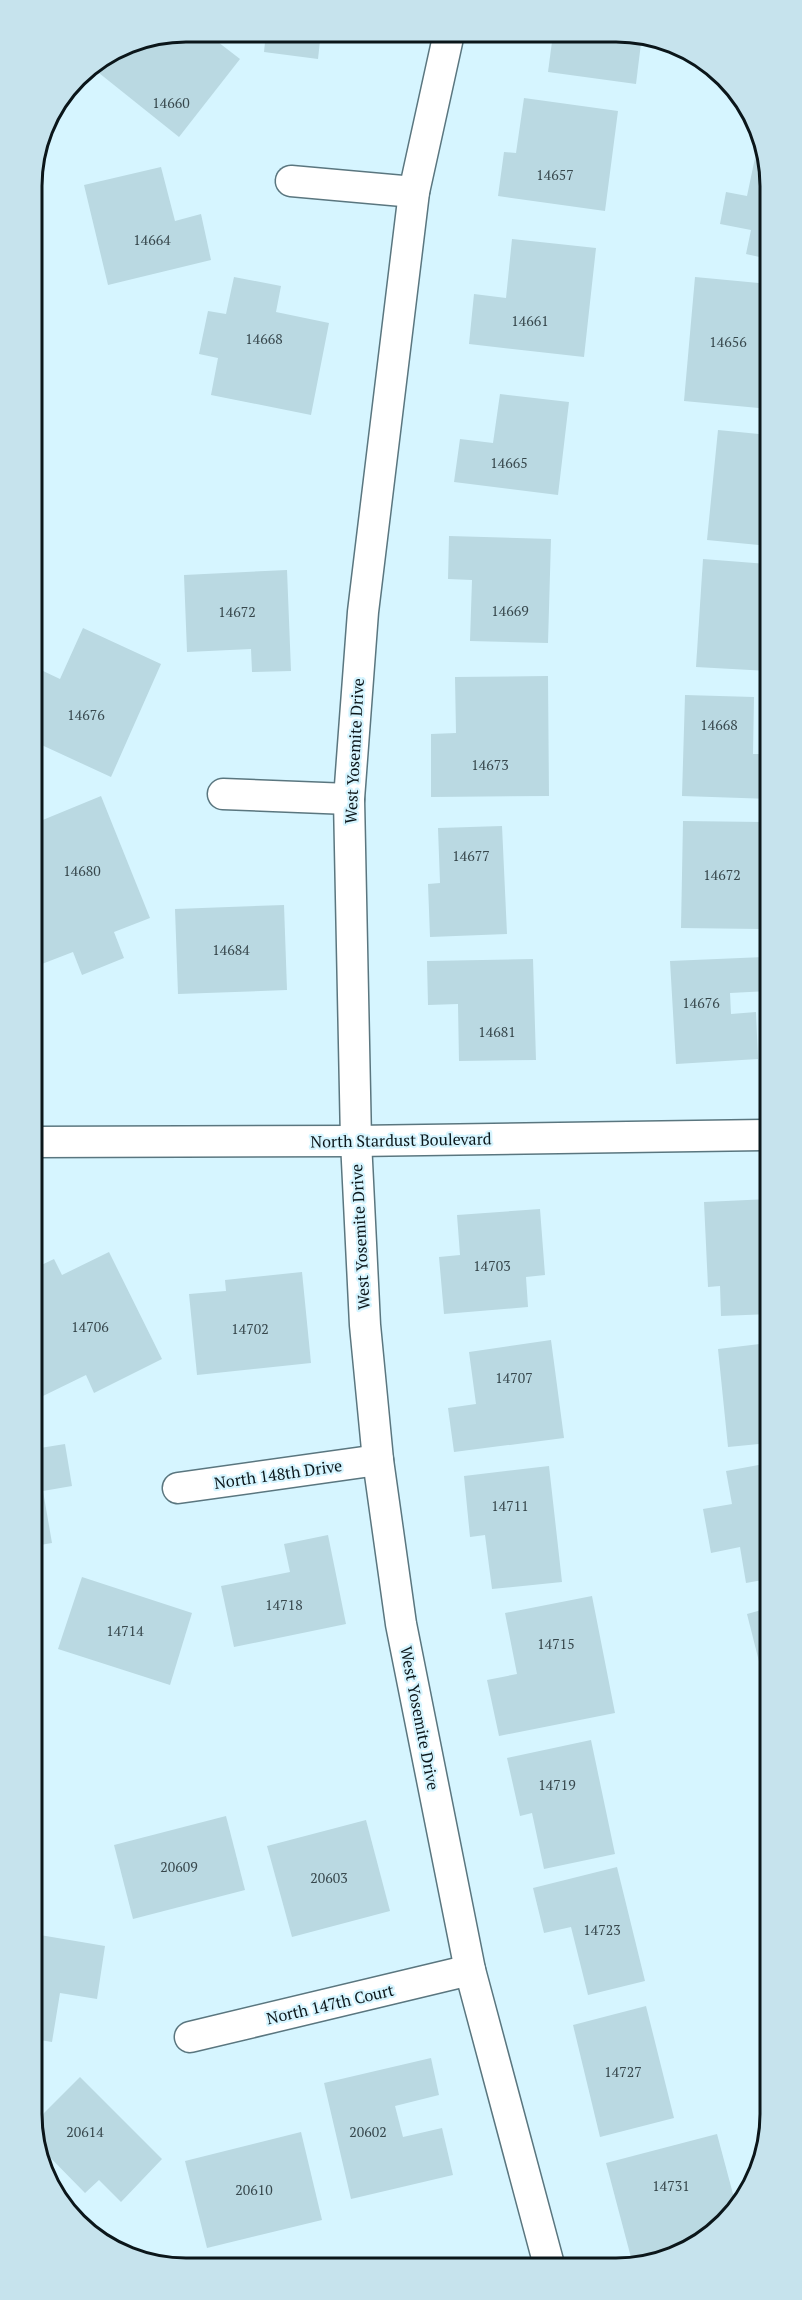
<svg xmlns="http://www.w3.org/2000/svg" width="802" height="2300" font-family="'PT Serif',serif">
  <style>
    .building { fill: #bad9e2 }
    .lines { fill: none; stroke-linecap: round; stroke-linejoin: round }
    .minor-casing { stroke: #5a767f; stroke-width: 33 }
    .minor { stroke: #fff; stroke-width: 30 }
    .labels { text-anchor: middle; stroke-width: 4.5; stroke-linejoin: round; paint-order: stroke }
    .number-label { font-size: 14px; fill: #37474c }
    .street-label { font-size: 16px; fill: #0b161a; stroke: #d6f5ff }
    .rim { fill: none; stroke: #0b161a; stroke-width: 3 }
  </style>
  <rect width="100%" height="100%" fill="#d6f5ff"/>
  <!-- building -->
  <g class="building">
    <path d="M186 32H205L240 59 179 137 94 69 103 58 127 43Z"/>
    <path d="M266 32H321L318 59 264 52Z"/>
    <path d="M553 34 642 35 636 84 548 72Z"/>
    <path d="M524 98 618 111 605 211 498 196 504 152 516 153Z"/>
    <path d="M756 153 767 155 768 259 746 254 751 230 720 224 726 192 747 196Z"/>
    <path d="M161 167 175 221 201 214 211 260 108 285 84 185Z"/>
    <path d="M512 239 596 248 584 357 469 344 474 294 506 298Z"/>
    <path d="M234 277 281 286 276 312 329 323 311 415 211 395 218 358 199 354 208 311 226 314Z"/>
    <path d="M695 277 768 284V409L684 401Z"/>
    <path d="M500 394 569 402 558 495 454 482 460 439 493 443Z"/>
    <path d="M718 430 768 435V546L707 540Z"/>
    <path d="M449 536 551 539 548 643 470 641 472 580 448 579Z"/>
    <path d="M703 559 768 564V671L696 667Z"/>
    <path d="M287 570 291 671 252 672 251 649 187 652 184 575Z"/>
    <path d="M83 628 161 664 111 777 33 741V689L41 670 60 679Z"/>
    <path d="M548 676 549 796 431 797V734L456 733 455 677Z"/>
    <path d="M685 695 754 697 753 754H768V799L682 796Z"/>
    <path d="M101 796 150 918 114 932 124 958 82 975 73 952 34 967 33 824Z"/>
    <path d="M683 821 762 822 761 929 681 928Z"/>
    <path d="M502 826 507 934 430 937 428 884 440 883 438 828Z"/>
    <path d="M284 905 287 990 178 994 175 909Z"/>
    <path d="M765 957 767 991 730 993 731 1014 756 1012 758 1059 676 1064 670 961Z"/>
    <path d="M533 959 536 1060 459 1061 458 1004 428 1005 427 961Z"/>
    <path d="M769 1199V1314L721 1316 720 1286 708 1287 704 1202Z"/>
    <path d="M540 1209 545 1275 526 1277 528 1307 444 1314 439 1257 460 1255 457 1215Z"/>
    <path d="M109 1252 162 1359 94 1393 86 1375 43 1396 33 1378V1294L36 1292 33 1287V1269L54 1259 62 1275Z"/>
    <path d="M302 1272 311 1363 197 1375 189 1294 226 1291 225 1280Z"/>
    <path d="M551 1340 564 1438 454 1452 448 1408 476 1404 469 1352Z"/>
    <path d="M769 1343V1443L728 1447 718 1349Z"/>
    <path d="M65 1444 72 1486 43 1491 52 1543 34 1546V1449Z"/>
    <path d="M769 1463V1579L746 1583 740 1547 711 1553 703 1509 732 1504 726 1471Z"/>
    <path d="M549 1466 562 1582 492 1589 485 1535 470 1537 464 1476Z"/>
    <path d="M328 1535 346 1624 234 1647 221 1586 290 1572 284 1544Z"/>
    <path d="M82 1577 192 1613 170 1685 58 1649Z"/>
    <path d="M592 1596 615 1713 499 1736 487 1680 517 1674 505 1613Z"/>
    <path d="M769 1608 770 1701H769L747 1614Z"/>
    <path d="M770 1732V1762H769L762 1734Z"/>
    <path d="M591 1740 615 1854 544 1869 532 1813 520 1816 507 1758Z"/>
    <path d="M226 1816 245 1890 133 1919 114 1845Z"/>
    <path d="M366 1820 390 1911 292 1937 267 1846Z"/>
    <path d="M617 1867 645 1981 588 1995 571 1927 544 1933 533 1888Z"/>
    <path d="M34 1934 105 1946 97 1999 60 1993 52 2042 34 2039Z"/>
    <path d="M646 2006 674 2118 600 2137 573 2025Z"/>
    <path d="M431 2058 439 2095 395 2106 403 2137 442 2128 453 2175 351 2199 324 2083Z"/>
    <path d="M80 2077 162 2159 121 2202 99 2180 85 2193 35 2142V2122Z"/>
    <path d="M301 2132 322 2220 207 2248 185 2161Z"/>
    <path d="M717 2134 737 2209 732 2216 694 2248 647 2265H633L606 2163Z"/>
  </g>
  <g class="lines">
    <defs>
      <g id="minor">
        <path d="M449 33 414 192 363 612 349 799 356 1141 365 1325 378 1460 401 1624 470 1970 549 2265"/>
        <path d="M291 181 414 192"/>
        <path d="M223 794 349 799"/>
        <path d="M33 1142 356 1141 769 1135"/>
        <path d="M178 1488 378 1460"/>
        <path d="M190 2037 470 1970"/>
      </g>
    </defs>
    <!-- minor casing -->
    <use href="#minor" class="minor-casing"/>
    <!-- minor -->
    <use href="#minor" class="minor"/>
  </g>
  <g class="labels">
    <!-- number labels -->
    <g class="number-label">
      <text x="171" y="108">14660</text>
      <text x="555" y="180">14657</text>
      <text x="152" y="245">14664</text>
      <text x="530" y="326">14661</text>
      <text x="264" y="344">14668</text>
      <text x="728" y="347">14656</text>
      <text x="509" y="468">14665</text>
      <text x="510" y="616">14669</text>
      <text x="237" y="617">14672</text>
      <text x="86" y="720">14676</text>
      <text x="719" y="730">14668</text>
      <text x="490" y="770">14673</text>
      <text x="471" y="861">14677</text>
      <text x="82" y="876">14680</text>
      <text x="722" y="880">14672</text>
      <text x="231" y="955">14684</text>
      <text x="701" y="1008">14676</text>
      <text x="497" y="1037">14681</text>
      <text x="492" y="1271">14703</text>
      <text x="90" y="1332">14706</text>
      <text x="250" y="1334">14702</text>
      <text x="514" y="1383">14707</text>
      <text x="510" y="1511">14711</text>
      <text x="284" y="1610">14718</text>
      <text x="125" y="1636">14714</text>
      <text x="556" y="1649">14715</text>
      <text x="557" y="1790">14719</text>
      <text x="179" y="1872">20609</text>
      <text x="329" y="1883">20603</text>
      <text x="602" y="1935">14723</text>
      <text x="623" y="2077">14727</text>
      <text x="85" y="2137">20614</text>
      <text x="368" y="2137">20602</text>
      <text x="671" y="2191">14731</text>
      <text x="254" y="2195">20610</text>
    </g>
    <!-- street labels -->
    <g class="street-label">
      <text transform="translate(354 751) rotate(-87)" y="6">West Yosemite Drive</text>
      <text transform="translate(401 1140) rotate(-1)" y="6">North Stardust Boulevard</text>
      <text transform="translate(360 1237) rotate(-93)" y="6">West Yosemite Drive</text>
      <text transform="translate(278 1474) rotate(-8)" y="6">North 148th Drive</text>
      <text transform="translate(420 1718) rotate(79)" y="6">West Yosemite Drive</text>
      <text transform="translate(330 2004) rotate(-13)" y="6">North 147th Court</text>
    </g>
  </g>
  <!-- crop -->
  <path d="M0 0H802V2300H0ZM186 42H616A144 144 0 0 1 760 186V2114A144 144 0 0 1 616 2258H186A144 144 0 0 1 42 2114V186A144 144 0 0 1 186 42Z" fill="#c6e3ed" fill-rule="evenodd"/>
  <path class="rim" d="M186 42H616A144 144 0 0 1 760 186V2114A144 144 0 0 1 616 2258H186A144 144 0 0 1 42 2114V186A144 144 0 0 1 186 42Z"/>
</svg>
